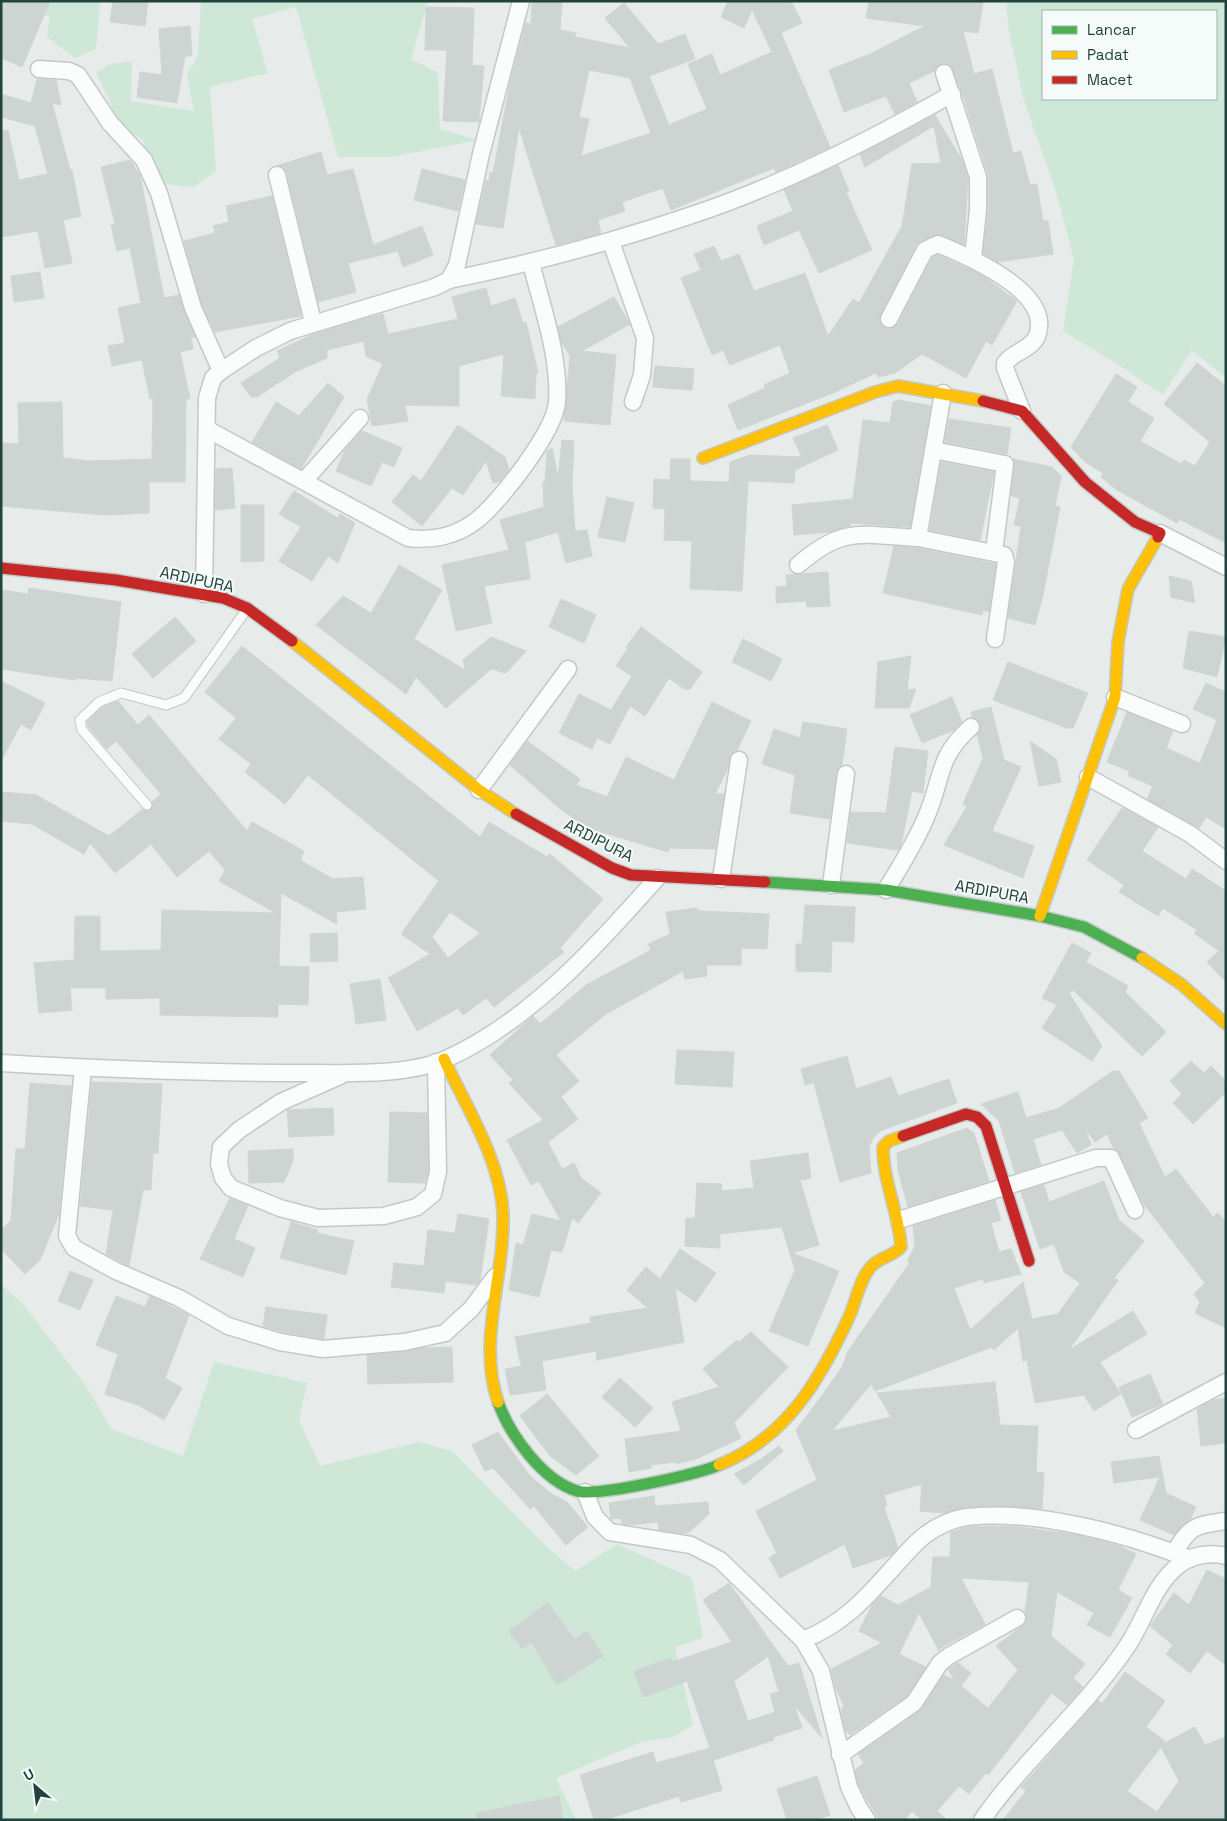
<svg xmlns="http://www.w3.org/2000/svg" width="1227" height="1821" font-family="'Space Grotesk',sans-serif">
  <style>
    .green { fill: #cee7d7; fill-rule: evenodd }
    .building { fill: #cdd4d2; stroke: #cfd5d3; fill-rule: evenodd }
    .lines { fill: none; stroke-linecap: round; stroke-linejoin: round }
    .lane-casing { stroke: #c3c9c7; stroke-width: 11 }
    .street-casing { stroke: #c3c9c7; stroke-width: 19 }
    .fast-casing { stroke: #c2cac8; stroke-width: 14 }
    .slow-casing { stroke: #c2cac8; stroke-width: 14 }
    .jam-casing { stroke: #c2cac8; stroke-width: 14 }
    .lane { stroke: #fbfcfc; stroke-width: 9 }
    .street { stroke: #fbfcfc; stroke-width: 16 }
    .fast { stroke: #4caf50; stroke-width: 11 }
    .slow { stroke: #ffc107; stroke-width: 11 }
    .jam { stroke: #c62828; stroke-width: 11 }
    .labels { text-anchor: middle; stroke-width: 4; stroke-linejoin: round; paint-order: stroke }
    .street-label { font-size: 16px; fill: #20443d; stroke: #f5fbf8 }
  </style>
  <rect width="100%" height="100%" fill="#e7ecea"/>
  <!-- green -->
  <g class="green">
    <path d="M8 1H100L96 49 75 58 47 37 50 17Z"/>
    <path d="M201 1H428L411 59 438 73 440 129 478 140 392 157H338L296 7 252 19 268 73 210 87 216 171 194 187 159 184 150 167 143 140 117 125 109 99 96 73 110 64 132 61 131 101 194 111 187 74 198 55Z"/>
    <path d="M1006 1H1226V378L1192 350 1163 395 1119 365 1063 331 1074 259 1056 192 1024 101 1009 32ZM1216 11V99H1043V11Z"/>
    <path d="M1 1284 23 1304 85 1384 111 1429 183 1456 214 1362 307 1383 299 1420 320 1466 419 1442 452 1451 546 1546 575 1571 617 1544 692 1578 703 1638 675 1647 693 1725 673 1737 641 1742 556 1778 576 1820H1Z"/>
  </g>
  <!-- building -->
  <g class="building">
    <path d="M1 1H50L22 67 1 58Z"/>
    <path d="M113 1H148L145 26 110 22Z"/>
    <path d="M532 1H562L560 30 576 33 575 37 630 48 605 18 624 3 658 44 685 34 695 59 649 76 669 125 707 109 688 64 712 54 720 75 772 52 752 10 744 28 721 17 728 1H791L802 23 781 33 830 147 776 172 774 168 671 210 663 188 622 202 625 211 598 220 601 233 556 245 519 128 503 228 476 224 486 180 489 181 490 173H493L510 83 526 23 531 24ZM589 70 630 78 651 133 581 156 589 119 579 117Z"/>
    <path d="M869 1H983L978 33 963 31 974 74 992 69 1013 153 1021 151 1030 185 1037 184 1043 221H1048L1053 254 998 262 983 254 988 210V174L961 90 950 65 940 64 934 71 909 83 917 102 895 114 886 96 844 112 829 70 868 55 925 26 866 18Z"/>
    <path d="M426 7 474 8 472 65 484 66 479 122 443 121 447 50H425Z"/>
    <path d="M190 26 192 56H185L177 103 137 97 140 72 162 75 159 29Z"/>
    <path d="M37 79 56 80 61 105 52 103 70 170H72L81 216 63 220 72 263 45 268 38 231 1 237V131L8 130 19 180 48 174 35 126 1 117V94L31 103Z"/>
    <path d="M935 115 962 160 968 179 964 245 938 234 920 241 916 245 879 320 884 328 889 329 898 324 932 258 938 255 982 275 1017 301 992 345 986 341 966 378 922 354 895 373 878 377 876 373 833 393 738 430 728 405 765 388 764 385 790 373 780 345 730 365 723 350 712 355 681 278 701 270 694 254 714 246 721 261 739 254 754 291 805 273 828 336 853 299 859 303 902 226 912 164 941 163 934 126 865 167 860 154Z"/>
    <path d="M321 152 327 175 353 169 373 245 422 226 433 255 403 267 398 251 348 263 356 292 318 302 287 173 279 165Z"/>
    <path d="M130 160 140 175 164 298 179 295 195 337H191L193 349 180 352 190 399H186L185 482H149V513L104 515 1 506V443L19 444 18 403 62 402 63 458 91 461 152 459 153 398 150 399 142 360 112 366 108 346 125 343 118 308 141 303 130 248 117 251 111 225 115 224 101 167Z"/>
    <path d="M838 165 849 191 846 192 872 250 819 273 799 230 764 245 757 226 793 211 784 190Z"/>
    <path d="M422 169 465 180 458 211 414 200Z"/>
    <path d="M272 196 301 316 215 332 202 305 184 241 215 233 213 226 229 222 226 206Z"/>
    <path d="M40 272 44 298 14 302 11 276Z"/>
    <path d="M486 288 491 306 515 298 523 323 526 322 538 373 536 374 535 399 501 396 504 354 459 366V406L405 405 408 421 372 426 367 399 383 364 366 356 364 341 327 350V358L295 372 257 397H251L241 383 280 358 277 351 314 334 360 320 383 314 388 334 458 319 452 297Z"/>
    <path d="M614 297 630 324 582 351 616 355 610 425 564 421 570 356 561 341 558 327Z"/>
    <path d="M1197 363 1226 386V543L1179 519 1177 523 1117 490 1101 477 1103 473 1085 462 1071 447 1116 374 1137 387 1128 402 1154 418 1140 441 1181 464 1184 460 1195 466 1210 442 1164 404Z"/>
    <path d="M655 366 694 369 692 390 653 387Z"/>
    <path d="M328 383 344 397 301 469 252 442 276 402 299 416Z"/>
    <path d="M899 400 931 406 910 527 850 523V526L831 532 794 535 792 505 853 499 863 420 890 423 893 402Z"/>
    <path d="M949 419 1011 428 1007 454 945 442Z"/>
    <path d="M458 425 505 457 509 470 500 481 493 483 486 461 463 495 452 488 422 526 392 502 413 475 421 481Z"/>
    <path d="M827 425 838 450 795 470 794 483 748 481 742 591 690 589 692 541 664 540 665 509 653 508 654 479 670 480 671 459H690V481L729 482 730 462 750 455 802 457 793 438Z"/>
    <path d="M362 431 402 448 394 467 382 462 371 486 336 471 345 450Z"/>
    <path d="M562 440 574 441 572 486 575 531 587 530 592 556 566 563 558 532 525 542 530 579 484 586 492 623 456 631 442 565 509 550 500 520 544 507 543 482H545L547 451 552 448 558 477Z"/>
    <path d="M1014 459 1052 467 1061 476 1055 506 1060 507 1043 595 1035 625 1008 618 1021 526 1014 525 1020 498 1011 496Z"/>
    <path d="M941 462 994 472 980 540 930 530Z"/>
    <path d="M232 468 235 508 215 510 216 469Z"/>
    <path d="M294 491 338 518 340 514 355 523 338 563 328 556 312 581 279 561 301 527 279 514Z"/>
    <path d="M607 497 634 503 625 542 598 537Z"/>
    <path d="M241 505H264V561L241 562Z"/>
    <path d="M894 546 917 548 996 564 989 612 983 610 982 615 883 593Z"/>
    <path d="M399 565 442 590 414 639 465 670 463 660 491 637 526 651 506 673 491 669 446 708 416 677 406 694 316 625 343 596 371 613Z"/>
    <path d="M828 572 830 606 807 607 806 601 776 603V587L787 586 786 575Z"/>
    <path d="M1169 576 1191 581 1195 603 1171 597Z"/>
    <path d="M29 588 121 602 112 681 75 678V680L1 669V590L28 594Z"/>
    <path d="M561 599 596 615 584 643 549 627Z"/>
    <path d="M175 617 196 641 153 678 132 654Z"/>
    <path d="M641 627 702 672 690 689H684L669 678 645 716 630 706 610 744 597 738 592 749 559 733 579 694 611 710 632 676 616 666 628 648 626 647Z"/>
    <path d="M1189 631 1226 637 1217 677 1183 668Z"/>
    <path d="M743 639 782 659 771 681 732 662Z"/>
    <path d="M242 646 480 837 489 822 547 857 550 854 603 899 560 948 564 952 494 1007 486 998 463 1015 458 1008 417 1031 388 978 430 954 401 934 439 881 308 775 285 804 245 772 251 764 219 739 236 718 205 692ZM450 912 480 933 448 958 432 937Z"/>
    <path d="M911 656 907 690 916 689 909 708H875L878 662Z"/>
    <path d="M1008 662 1088 693 1073 728H1067L993 700Z"/>
    <path d="M1 681 45 703 31 730 21 724 1 761Z"/>
    <path d="M1206 683 1226 692V829L1206 817 1199 828 1147 799 1153 786 1129 776V771L1107 762 1127 712 1173 731 1166 748 1200 763 1217 720 1193 709Z"/>
    <path d="M952 697 962 722 954 730 922 743 910 715Z"/>
    <path d="M118 701 138 725 149 715 247 831 252 822 304 851 300 860 333 879 363 877 366 909 336 912 337 924 281 893 279 966 309 967 308 1005 278 1004V1017L160 1015V998L106 999V988H70L72 1010 39 1013 34 963 74 960 75 916H100V951L161 950 162 910 276 913 219 881 225 870 209 851 177 877 151 844 115 873 90 843 84 854 32 824 1 821V792L36 795 109 836 143 809 148 811 151 809 152 802 161 794 116 741 107 749 88 727 87 722 102 707Z"/>
    <path d="M712 702 751 721 737 750 731 754 727 770 715 794H724L715 849 669 848 668 852 597 831 596 833 559 808 510 765 527 741 580 779 576 785 607 797 626 757 674 780Z"/>
    <path d="M991 707 1004 760 1021 767 992 831 1034 846 1023 878 944 845 967 806 963 804 983 758 977 735 980 730V724L972 717 971 712Z"/>
    <path d="M803 722 847 729 842 765 836 773 830 819 790 813 795 775 762 764 774 729 800 738Z"/>
    <path d="M1030 741 1056 759 1061 782 1039 786Z"/>
    <path d="M895 747 928 751 923 793 912 791 901 845 898 850 847 843 851 812 886 813Z"/>
    <path d="M1122 808 1158 827 1142 851 1186 879 1192 869 1226 891V982L1207 962 1219 951 1194 933 1197 930 1163 908 1158 916 1119 892 1124 885 1087 860Z"/>
    <path d="M805 905 855 907 854 942 832 941 831 972 796 971V944H802Z"/>
    <path d="M698 908V911L769 914 767 949 741 948V965H706L707 976 685 979 683 971 606 1014 556 1055 579 1081 561 1097 578 1119 548 1142 562 1169 574 1163 581 1178 601 1193 578 1223 572 1218 562 1252 551 1250 539 1297 509 1290 516 1243 523 1245 532 1214 561 1221 539 1181 531 1185 507 1140 543 1120 509 1083 513 1080 490 1055 533 1016 540 1024 586 985 651 950 648 944 670 934 666 912Z"/>
    <path d="M337 933 338 961 311 962 310 934Z"/>
    <path d="M1072 943 1091 953 1086 962 1128 986 1125 992 1166 1032 1142 1056 1073 990 1069 993 1102 1046 1092 1061 1042 1028 1057 1005 1042 998Z"/>
    <path d="M380 979 386 1020 356 1024 350 984Z"/>
    <path d="M677 1050 734 1052 732 1087 675 1084Z"/>
    <path d="M847 1056 856 1089 891 1077 898 1096 949 1079 957 1103 880 1131 873 1138 869 1147 871 1173 840 1182 814 1083 805 1085 801 1069Z"/>
    <path d="M1191 1061 1204 1073 1211 1066 1226 1081V1092L1193 1124 1173 1103 1182 1094 1170 1081Z"/>
    <path d="M1113 1071H1119L1148 1118 1139 1123 1165 1177 1176 1169 1213 1217 1218 1213 1226 1222V1328L1195 1313 1200 1302 1194 1294 1205 1283 1143 1203 1120 1154 1114 1149 1107 1134 1095 1142 1085 1129 1091 1145 1077 1153 1062 1130 1033 1139 1041 1165 1015 1173 999 1121 981 1104 1018 1092 1026 1118 1059 1108Z"/>
    <path d="M92 1082 162 1084 158 1153H153L151 1190H143L129 1266 106 1254 113 1210 80 1206Z"/>
    <path d="M30 1083 71 1086 59 1214 40 1260 25 1274 1 1249V1230L11 1221 16 1149H25Z"/>
    <path d="M333 1108 334 1135 289 1137 287 1110Z"/>
    <path d="M390 1112 427 1113 428 1171 425 1183 388 1182Z"/>
    <path d="M967 1128 974 1133 989 1181 908 1207 898 1170 897 1153Z"/>
    <path d="M293 1149V1161L284 1182 249 1183 248 1151Z"/>
    <path d="M808 1153 811 1178 800 1180 819 1245 792 1253 839 1271 808 1346 769 1331 795 1270 782 1227 720 1234V1248L685 1246 686 1218H695L697 1183 722 1184 721 1191 754 1188 750 1161Z"/>
    <path d="M1104 1181 1119 1220 1144 1241 1114 1278 1118 1280 1069 1350 1133 1311 1147 1334 1100 1362 1121 1394 1094 1411 1084 1395 1035 1403 1027 1360 1023 1361 1018 1328 994 1350 992 1347 875 1391 871 1384 832 1431 891 1417 877 1393 995 1382 1000 1425 1038 1426 1036 1472 1044 1473 1042 1509 993 1506 965 1507 944 1513 920 1511 922 1484 884 1495 887 1506 884 1507 898 1548 891 1555 853 1568 845 1544 780 1578 769 1558 777 1553 756 1511 817 1480 796 1430 821 1397 842 1367 848 1351 909 1264 908 1260 915 1246 913 1226 995 1200 1001 1220 991 1223 999 1252 1011 1249 1021 1274 984 1283 983 1279 954 1288 970 1330 1023 1282 1032 1319 1058 1314 1080 1283 1064 1272 1054 1244 1040 1249 1021 1192 1044 1185 1049 1202Z"/>
    <path d="M230 1198 248 1206 234 1239 255 1248 243 1277 200 1259Z"/>
    <path d="M458 1214 489 1219 480 1281 476 1285 445 1281 444 1293 391 1287 394 1263 424 1266 428 1230 455 1233Z"/>
    <path d="M291 1222 318 1230 317 1233 354 1241 346 1275 280 1258Z"/>
    <path d="M680 1249 716 1273 696 1302 675 1288 684 1342 597 1360 596 1351 542 1361 546 1390 510 1395 505 1369 521 1366 515 1337 591 1323 590 1317 648 1308 627 1290 646 1267 660 1279Z"/>
    <path d="M70 1271 93 1280 80 1310 58 1301Z"/>
    <path d="M116 1296 145 1307 150 1296 189 1315 165 1378 182 1388 164 1420 138 1405 105 1394 118 1354 96 1345Z"/>
    <path d="M266 1307 327 1315 324 1339 282 1332 263 1326Z"/>
    <path d="M751 1332 788 1367 734 1423 741 1438 696 1459 676 1464 675 1462 651 1465V1468L629 1472 625 1439 681 1431 672 1402 719 1387 703 1369 737 1340 739 1342Z"/>
    <path d="M452 1347 453 1382 368 1384 367 1355 423 1348Z"/>
    <path d="M1150 1374 1163 1404 1132 1417 1119 1387Z"/>
    <path d="M620 1378 653 1408 635 1427 602 1397Z"/>
    <path d="M547 1394 599 1456 576 1475 550 1456 520 1416Z"/>
    <path d="M1226 1398V1443L1201 1446 1197 1409 1214 1400Z"/>
    <path d="M498 1432 530 1476 552 1494 567 1502 588 1527 566 1545 534 1506 530 1509 493 1468 485 1471 472 1445Z"/>
    <path d="M779 1446 783 1451 744 1485 734 1474 761 1459Z"/>
    <path d="M1159 1456 1166 1493 1196 1507 1190 1520 1174 1535 1140 1520 1160 1477 1114 1483 1111 1462Z"/>
    <path d="M654 1496 655 1506 708 1502 709 1514 688 1533H680L659 1530 658 1522 628 1525 622 1524 621 1518 611 1519 609 1503Z"/>
    <path d="M993 1526 1020 1527 1078 1535 1119 1546 1136 1554 1118 1590 1132 1598 1110 1637 1087 1625 1094 1613 1057 1592 1051 1636 1085 1664 1073 1678 1083 1687 1067 1705 1052 1693 988 1775 986 1773 969 1794 959 1786 937 1811 947 1820H922L912 1811 904 1820H879L858 1784 855 1770 864 1763 858 1754 920 1711 944 1675 954 1680 948 1669 958 1663 971 1673 961 1686 988 1708 1018 1670 996 1646 1026 1623 1025 1612 1029 1582 961 1578 985 1624 939 1649V1651L919 1613 899 1654 926 1667 907 1696 850 1735 845 1730 841 1710 844 1706 836 1689 831 1669 882 1643 859 1631 872 1605 881 1596 898 1605 931 1587 933 1557H950L951 1532 968 1527Z"/>
    <path d="M1207 1570 1226 1579V1665L1207 1651 1190 1673 1166 1654 1173 1645 1150 1626 1174 1593 1189 1605Z"/>
    <path d="M729 1583 788 1666 799 1663 822 1738 794 1705 802 1728 773 1737 774 1740 714 1760 687 1681 643 1697 634 1671 671 1658 672 1662 732 1642 703 1600ZM768 1656 779 1692 770 1694 775 1712 748 1721 734 1681Z"/>
    <path d="M548 1603 574 1639 587 1631 603 1656 557 1685 532 1643 522 1649 509 1631Z"/>
    <path d="M1125 1672 1165 1701 1146 1727 1165 1741 1163 1744 1195 1727 1205 1745 1226 1737V1820H1003L1026 1791 1021 1787 1098 1700 1102 1704ZM1161 1747 1179 1781 1157 1812 1127 1791Z"/>
    <path d="M710 1748 722 1790 681 1802 679 1796 604 1820H594L580 1775 653 1752 656 1763Z"/>
    <path d="M817 1776 830 1815 814 1820H787L777 1789Z"/>
    <path d="M559 1796 563 1820H477V1813Z"/>
  </g>
  <g class="lines">
    <defs>
      <path id="lane" d="M147 805 82 730 80 720 99 702 121 693 166 705 184 698 247 609"/>
      <g id="street">
        <path d="M39 69 69 71 78 75 110 123 144 160 159 193 193 308 221 371"/>
        <path d="M944 73 978 177V210L973 258"/>
        <path d="M277 175 313 322"/>
        <path d="M611 242 645 338 642 375 633 402"/>
        <path d="M449 280C534 263 616 241 698 213 786 183 870 140 952 94"/>
        <path d="M889 319 925 250 938 244C967 256 1054 292 1037 336 1032 349 1013 352 1005 363V368L1022 411"/>
        <path d="M207 429 408 538C432 541 457 536 477 520 500 502 555 431 557 402 560 356 542 307 531 263"/>
        <path d="M933 450 1005 464 994 552"/>
        <path d="M304 481 360 418"/>
        <path d="M1160 533 1226 567"/>
        <path d="M918 538 1004 555 1006 562 995 639"/>
        <path d="M798 565C844 525 862 535 918 538L943 393"/>
        <path d="M204 594 207 398 213 378 221 371 256 348 290 331 435 287 449 280 457 265 481 154 521 1"/>
        <path d="M1115 697 1182 724"/>
        <path d="M1088 777 1190 834 1226 861"/>
        <path d="M479 790 568 669"/>
        <path d="M721 879 739 760"/>
        <path d="M831 885 846 774"/>
        <path d="M886 890C901 865 916 842 927 815 943 777 937 757 971 727"/>
        <path d="M1 1063C102 1069 203 1073 304 1073 347 1073 407 1076 446 1059 529 1022 598 945 657 878"/>
        <path d="M83 1068 67 1236 74 1248 116 1271 179 1298 228 1326 280 1342 323 1349 405 1342 445 1333 471 1309 495 1277"/>
        <path d="M340 1076 281 1102 239 1130 221 1147 219 1164 223 1178 231 1188 280 1208 318 1218 384 1216 417 1207 433 1194 438 1172 436 1062"/>
        <path d="M899 1220 1096 1158H1111L1135 1210"/>
        <path d="M1136 1430 1226 1382"/>
        <path d="M585 1492 595 1517 610 1532 691 1545 720 1560 803 1640 821 1671 849 1787 859 1808 867 1820"/>
        <path d="M1174 1553C1190 1526 1195 1525 1226 1521"/>
        <path d="M803 1640C856 1619 879 1580 917 1542 929 1530 950 1519 967 1517 1034 1509 1127 1534 1190 1559"/>
        <path d="M840 1755 914 1703 940 1663 949 1656 1017 1618"/>
        <path d="M982 1820C1025 1758 1086 1708 1128 1645 1145 1619 1154 1584 1179 1565 1190 1555 1212 1552 1226 1556"/>
      </g>
      <g id="fast">
        <path d="M765 882 886 890 1040 916 1084 927 1142 958"/>
        <path d="M498 1402C510 1435 542 1480 577 1491 597 1497 698 1474 719 1465"/>
      </g>
      <g id="slow">
        <path d="M703 458 875 392 898 386 983 401"/>
        <path d="M292 641 479 790 516 814"/>
        <path d="M1040 916 1115 697 1118 642 1128 589 1158 537"/>
        <path d="M1142 958 1181 984 1226 1024"/>
        <path d="M444 1059C466 1107 501 1160 503 1214 505 1277 477 1340 498 1402"/>
        <path d="M719 1465C786 1438 820 1380 849 1317 856 1302 859 1281 870 1268 878 1257 893 1257 901 1247 899 1213 883 1182 883 1147L889 1141 903 1136"/>
      </g>
      <g id="jam">
        <path d="M983 401 1022 411 1085 482 1135 522 1160 533 1158 537"/>
        <path d="M1 568 116 580 223 598 247 608 292 641"/>
        <path d="M516 814 612 868 631 875 765 882"/>
        <path d="M903 1136 966 1114 977 1117 986 1126 1029 1261"/>
      </g>
    </defs>
    <!-- lane casing -->
    <use href="#lane" class="lane-casing"/>
    <!-- street casing -->
    <use href="#street" class="street-casing"/>
    <!-- fast casing -->
    <use href="#fast" class="fast-casing"/>
    <!-- slow casing -->
    <use href="#slow" class="slow-casing"/>
    <!-- jam casing -->
    <use href="#jam" class="jam-casing"/>
    <!-- lane -->
    <use href="#lane" class="lane"/>
    <!-- street -->
    <use href="#street" class="street"/>
    <!-- fast -->
    <use href="#fast" class="fast"/>
    <!-- slow -->
    <use href="#slow" class="slow"/>
    <!-- jam -->
    <use href="#jam" class="jam"/>
  </g>
  <g class="labels">
    <!-- street labels -->
    <g class="street-label">
      <text transform="translate(197 579) rotate(12)" y="6">ARDIPURA</text>
      <text transform="translate(599 840) rotate(27)" y="6">ARDIPURA</text>
      <text transform="translate(992 891) rotate(10)" y="6">ARDIPURA</text>
    </g>
  </g>
  <!-- border -->
  <rect width="1227" height="1821" fill="none" stroke="#20443d" stroke-width="5"/>
  <!-- legend -->
  <rect x="1042" y="10" width="175" height="90" fill="#f5fbf8" stroke="#a0b2ad"/>
  <rect x="1052" y="26" width="25" height="8" fill="#4caf50" stroke="#a0b2ad"/>
  <text x="1087" y="35" font-size="15" fill="#20443d">Lancar</text>
  <rect x="1052" y="51" width="25" height="8" fill="#ffc107" stroke="#a0b2ad"/>
  <text x="1087" y="60" font-size="15" fill="#20443d">Padat</text>
  <rect x="1052" y="76" width="25" height="8" fill="#c62828" stroke="#a0b2ad"/>
  <text x="1087" y="85" font-size="15" fill="#20443d">Macet</text>
  <!-- north arrow -->
  <g transform="translate(35 1786) rotate(332)" stroke="#f5fbf8" stroke-width="4" paint-order="stroke">
  <path d="M0-4L9 19L0 12L-9 19Z" fill="#20443d"/>
  <text y="-8" font-size="14" font-weight="bold" text-anchor="middle" fill="#20443d">U</text>
  </g>
</svg>
